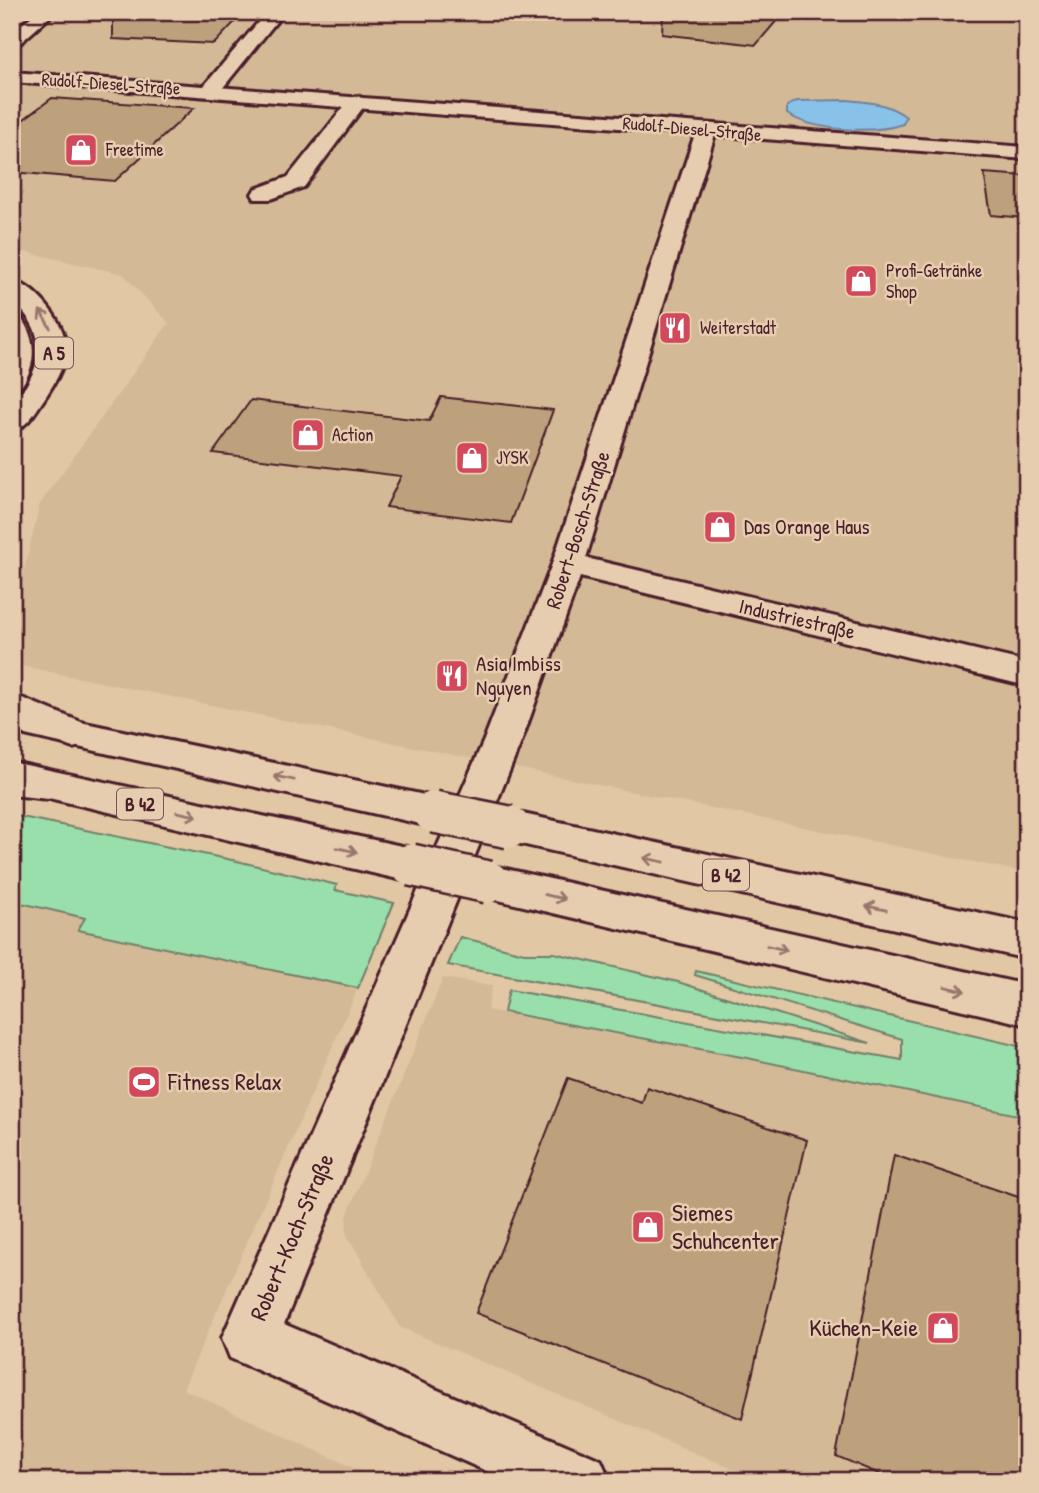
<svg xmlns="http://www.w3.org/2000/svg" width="1039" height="1493" font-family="'Patrick Hand',sans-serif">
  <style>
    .built { fill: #d3b996; fill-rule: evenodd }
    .green { fill: #99dfab; stroke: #727f6b; stroke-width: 2 }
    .water { fill: #89c2e8; stroke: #70819c; stroke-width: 2 }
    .building { fill: #bda17b; stroke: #4a1f2b; stroke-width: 2 }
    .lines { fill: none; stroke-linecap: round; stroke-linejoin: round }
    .street-casing { stroke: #4a1f2b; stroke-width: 6 }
    .secondary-casing { stroke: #4a1f2b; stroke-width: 6 }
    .primary-casing { stroke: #4a1f2b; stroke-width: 6 }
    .highway-casing { stroke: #4a1f2b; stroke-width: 6 }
    .street { fill: #e7cdaf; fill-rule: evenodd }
    .secondary { fill: #e7cdaf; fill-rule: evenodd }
    .primary { fill: #e7cdaf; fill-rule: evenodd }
    .highway { fill: #e7cdaf; fill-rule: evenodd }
    .primary-bridge-casing { stroke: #4a1f2b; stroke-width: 46; stroke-linecap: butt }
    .primary-bridge { stroke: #e7cdaf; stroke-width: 41 }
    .oneway { stroke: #98766d }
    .labels { text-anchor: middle; stroke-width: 5; stroke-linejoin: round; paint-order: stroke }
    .far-street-label { font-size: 18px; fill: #4a1f2b; stroke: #e7cdaf }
    .far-poi-label { font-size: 18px; fill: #4a1f2b; stroke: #e7cdaf; text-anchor: start }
    .shield { fill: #e7cdaf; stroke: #795353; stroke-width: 2 }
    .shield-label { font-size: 19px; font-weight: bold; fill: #4a1f2b }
    .poi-label { font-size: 21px; fill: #4a1f2b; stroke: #e7cdaf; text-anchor: start }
    .street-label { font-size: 21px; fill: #4a1f2b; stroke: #e7cdaf }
    .near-poi-label { font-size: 24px; fill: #4a1f2b; stroke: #e7cdaf; text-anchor: start }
    .near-street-label { font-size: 24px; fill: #4a1f2b; stroke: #e7cdaf }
  </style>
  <rect width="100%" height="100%" fill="#e1c7a4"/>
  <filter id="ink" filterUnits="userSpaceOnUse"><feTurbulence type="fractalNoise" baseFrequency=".0143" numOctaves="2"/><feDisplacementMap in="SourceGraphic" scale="14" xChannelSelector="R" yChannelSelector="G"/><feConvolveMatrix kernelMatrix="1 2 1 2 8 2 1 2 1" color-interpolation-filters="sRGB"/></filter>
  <g filter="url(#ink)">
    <!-- built -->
    <g class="built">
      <path d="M12 12H1027V873L12 664V619L40 504 169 323 123 274 12 249ZM846 100 895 109 905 116 903 124 890 128 869 129 816 126Z"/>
      <path d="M12 901 86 918 78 929 358 988 183 1389 382 1481H12Z"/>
      <path d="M443 978 492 986 487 1010 747 1058 1027 1117V1481H761L400 1327 346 1233 347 1216Z"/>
    </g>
    <!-- green -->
    <g class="green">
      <path d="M12 815 237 861 337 885 335 890 394 903 358 988 78 930 85 918 12 901Z"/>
      <path d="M460 937 524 953H554L678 982 870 1043 448 965Z"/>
      <path d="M696 971 1027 1048V1117L747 1058 504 1012 509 990 902 1060V1039L695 975Z"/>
    </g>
    <!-- water -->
    <path class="water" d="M846 100C869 102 888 103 906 117L903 124C873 134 814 131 787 114V106L797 101Z"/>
    <!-- building -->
    <g class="building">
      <path d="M113 12H244L214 44 113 39Z"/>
      <path d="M663 12H784L756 45 662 34Z"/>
      <path d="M52 98 194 108 115 181 12 172V128Z"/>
      <path d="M984 173 1027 176V218L991 215Z"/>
      <path d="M441 397 553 410 511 523 386 507 401 476 213 453 251 400 429 421Z"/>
      <path d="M568 1078 642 1103 647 1087 807 1140 742 1419 476 1313Z"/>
      <path d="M894 1155 1027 1200V1481H896L836 1456Z"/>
    </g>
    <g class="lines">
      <defs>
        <g id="street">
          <path d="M267 12H284L217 95H203L201 91 203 87Z"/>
          <path d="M358 96 367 102 304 187 271 199H255L252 194 255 189 288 177 351 98Z"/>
          <path d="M706 125 713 127 716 131 586 558 1027 662V686L580 577 522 740 284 1324 601 1460 610 1481H509L230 1358 222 1338 484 740 552 564 696 131 699 127Z"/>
        </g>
        <path id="secondary" d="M12 72 1027 147V159L12 82Z"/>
        <g id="primary">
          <path d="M38 713 434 797 448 801 454 812 448 823 434 827 25 735 19 726 25 717Z"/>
          <path d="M12 762 411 848 426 853 432 865 426 877 411 882 14 790Z"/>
          <path d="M509 811 1027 923V959L495 838 489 827 495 816Z"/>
          <path d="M488 865 1027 985V1025L473 894 467 882 473 870Z"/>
        </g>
        <g id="highway">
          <path d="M37 12H55L18 45 12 46V32Z"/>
          <path d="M12 281C26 284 38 295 47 306 77 342 67 366 42 402 34 414 27 427 12 431 12 423 10 410 12 403 15 397 22 391 26 386 47 353 41 325 12 301Z"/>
          <path d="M12 315 21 318C36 339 37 363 22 385L12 387Z"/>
          <path d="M12 694 86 724 92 734 86 744 73 748 12 722Z"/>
          <path d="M12 765 62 774 68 784 62 794 48 799 12 795Z"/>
        </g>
      </defs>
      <!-- street casing -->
      <use href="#street" class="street-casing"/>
      <!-- secondary casing -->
      <use href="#secondary" class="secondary-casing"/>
      <!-- primary casing -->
      <use href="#primary" class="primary-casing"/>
      <!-- highway casing -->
      <use href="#highway" class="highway-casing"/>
      <!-- street -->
      <use href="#street" class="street"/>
      <!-- secondary -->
      <use href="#secondary" class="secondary"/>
      <!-- primary -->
      <use href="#primary" class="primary"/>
      <!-- highway -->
      <use href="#highway" class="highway"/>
      <defs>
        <g id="primary-bridge">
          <path d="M434 812 509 827"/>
          <path d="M411 865 488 882"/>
        </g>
      </defs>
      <!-- primary-bridge casing -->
      <use href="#primary-bridge" class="primary-bridge-casing"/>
      <!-- primary-bridge -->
      <use href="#primary-bridge" class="primary-bridge"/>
    </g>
    <!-- one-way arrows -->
    <defs><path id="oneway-shaft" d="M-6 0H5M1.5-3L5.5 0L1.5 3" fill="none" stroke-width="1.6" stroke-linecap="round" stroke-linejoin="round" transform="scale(1.75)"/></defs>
    <g class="oneway">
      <use href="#oneway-shaft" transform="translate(45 319) rotate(-121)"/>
      <use href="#oneway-shaft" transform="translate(284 778) rotate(-168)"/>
      <use href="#oneway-shaft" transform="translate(187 814) rotate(12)"/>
      <use href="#oneway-shaft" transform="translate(347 850) rotate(13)"/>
      <use href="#oneway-shaft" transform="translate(654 860) rotate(-168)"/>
      <use href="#oneway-shaft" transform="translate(555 897) rotate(13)"/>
      <use href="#oneway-shaft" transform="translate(876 908) rotate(-168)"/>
      <use href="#oneway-shaft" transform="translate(777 948) rotate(13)"/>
      <use href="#oneway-shaft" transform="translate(955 989) rotate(13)"/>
    </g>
  </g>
  <!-- icons -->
  <defs>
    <symbol id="shop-square" viewBox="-11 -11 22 22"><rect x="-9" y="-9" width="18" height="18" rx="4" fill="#d1495b" stroke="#e7cdaf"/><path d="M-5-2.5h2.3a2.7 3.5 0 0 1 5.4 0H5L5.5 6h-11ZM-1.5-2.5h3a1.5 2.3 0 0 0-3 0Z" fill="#fff"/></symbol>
    <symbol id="restaurant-square" viewBox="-11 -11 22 22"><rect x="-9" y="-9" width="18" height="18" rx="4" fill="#d1495b" stroke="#e7cdaf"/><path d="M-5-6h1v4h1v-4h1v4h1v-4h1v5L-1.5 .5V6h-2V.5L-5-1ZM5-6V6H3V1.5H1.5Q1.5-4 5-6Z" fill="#fff"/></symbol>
    <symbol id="stadium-square" viewBox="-11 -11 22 22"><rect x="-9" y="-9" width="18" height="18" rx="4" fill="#d1495b" stroke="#e7cdaf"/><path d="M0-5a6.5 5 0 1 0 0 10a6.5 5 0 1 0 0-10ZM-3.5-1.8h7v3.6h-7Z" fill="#fff"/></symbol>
  </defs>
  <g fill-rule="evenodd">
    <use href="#shop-square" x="62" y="131" width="38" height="38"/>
    <use href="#shop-square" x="842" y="262" width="38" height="38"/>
    <use href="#restaurant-square" x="656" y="309" width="38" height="38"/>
    <use href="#shop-square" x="289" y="416" width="38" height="38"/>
    <use href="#shop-square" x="453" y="439" width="38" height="38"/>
    <use href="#shop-square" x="701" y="508" width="38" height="38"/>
    <use href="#restaurant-square" x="433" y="657" width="38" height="38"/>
    <use href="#stadium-square" x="125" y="1063" width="38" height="38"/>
    <use href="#shop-square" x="629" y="1208" width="38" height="38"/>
    <use href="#shop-square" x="924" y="1309" width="38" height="38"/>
  </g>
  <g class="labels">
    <!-- far-street labels -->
    <g class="far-street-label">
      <text transform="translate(111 84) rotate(4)" y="6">Rudolf-Diesel-Straße</text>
      <text transform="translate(692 129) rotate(5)" y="6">Rudolf-Diesel-Straße</text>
    </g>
    <!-- far-poi labels -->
    <g class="far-poi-label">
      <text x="106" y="156">Freetime</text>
      <text x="886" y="277">Profi-Getränke<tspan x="886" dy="21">Shop</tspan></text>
      <text x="700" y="334">Weiterstadt</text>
      <text x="332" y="441">Action</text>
      <text x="496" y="464">JYSK</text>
    </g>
    <!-- shield labels -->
    <g class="shield">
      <rect x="35" y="337.5" width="38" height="31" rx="5"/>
      <rect x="117" y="788.5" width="46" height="31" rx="5"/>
      <rect x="703" y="859.5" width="46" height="31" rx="5"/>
    </g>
    <g class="shield-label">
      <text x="54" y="360">A 5</text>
      <text x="140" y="811">B 42</text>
      <text x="726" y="882">B 42</text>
    </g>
    <!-- poi labels -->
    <g class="poi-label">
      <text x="744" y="534">Das Orange Haus</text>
      <text x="476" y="671">Asia Imbiss<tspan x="476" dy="24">Nguyen</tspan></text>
    </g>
    <!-- street labels -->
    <g class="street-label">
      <text transform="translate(578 530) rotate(-72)" y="7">Robert-Bosch-Straße</text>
      <text transform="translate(797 619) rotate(13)" y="7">Industriestraße</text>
    </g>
    <!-- near-poi labels -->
    <g class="near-poi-label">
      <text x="168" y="1090">Fitness Relax</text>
      <text x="672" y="1221">Siemes<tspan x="672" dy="28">Schuhcenter</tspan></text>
      <text x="918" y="1336" text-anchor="end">Küchen-Keie</text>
    </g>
    <!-- near-street labels -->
    <g class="near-street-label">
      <text transform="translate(292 1237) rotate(-67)" y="8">Robert-Koch-Straße</text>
    </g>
  </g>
  <!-- margin -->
  <rect width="1039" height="1493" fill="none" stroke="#e7cdaf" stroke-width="42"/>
  <rect x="21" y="21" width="997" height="1451" fill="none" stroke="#4a1f2b" stroke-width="2.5" filter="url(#ink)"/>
</svg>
